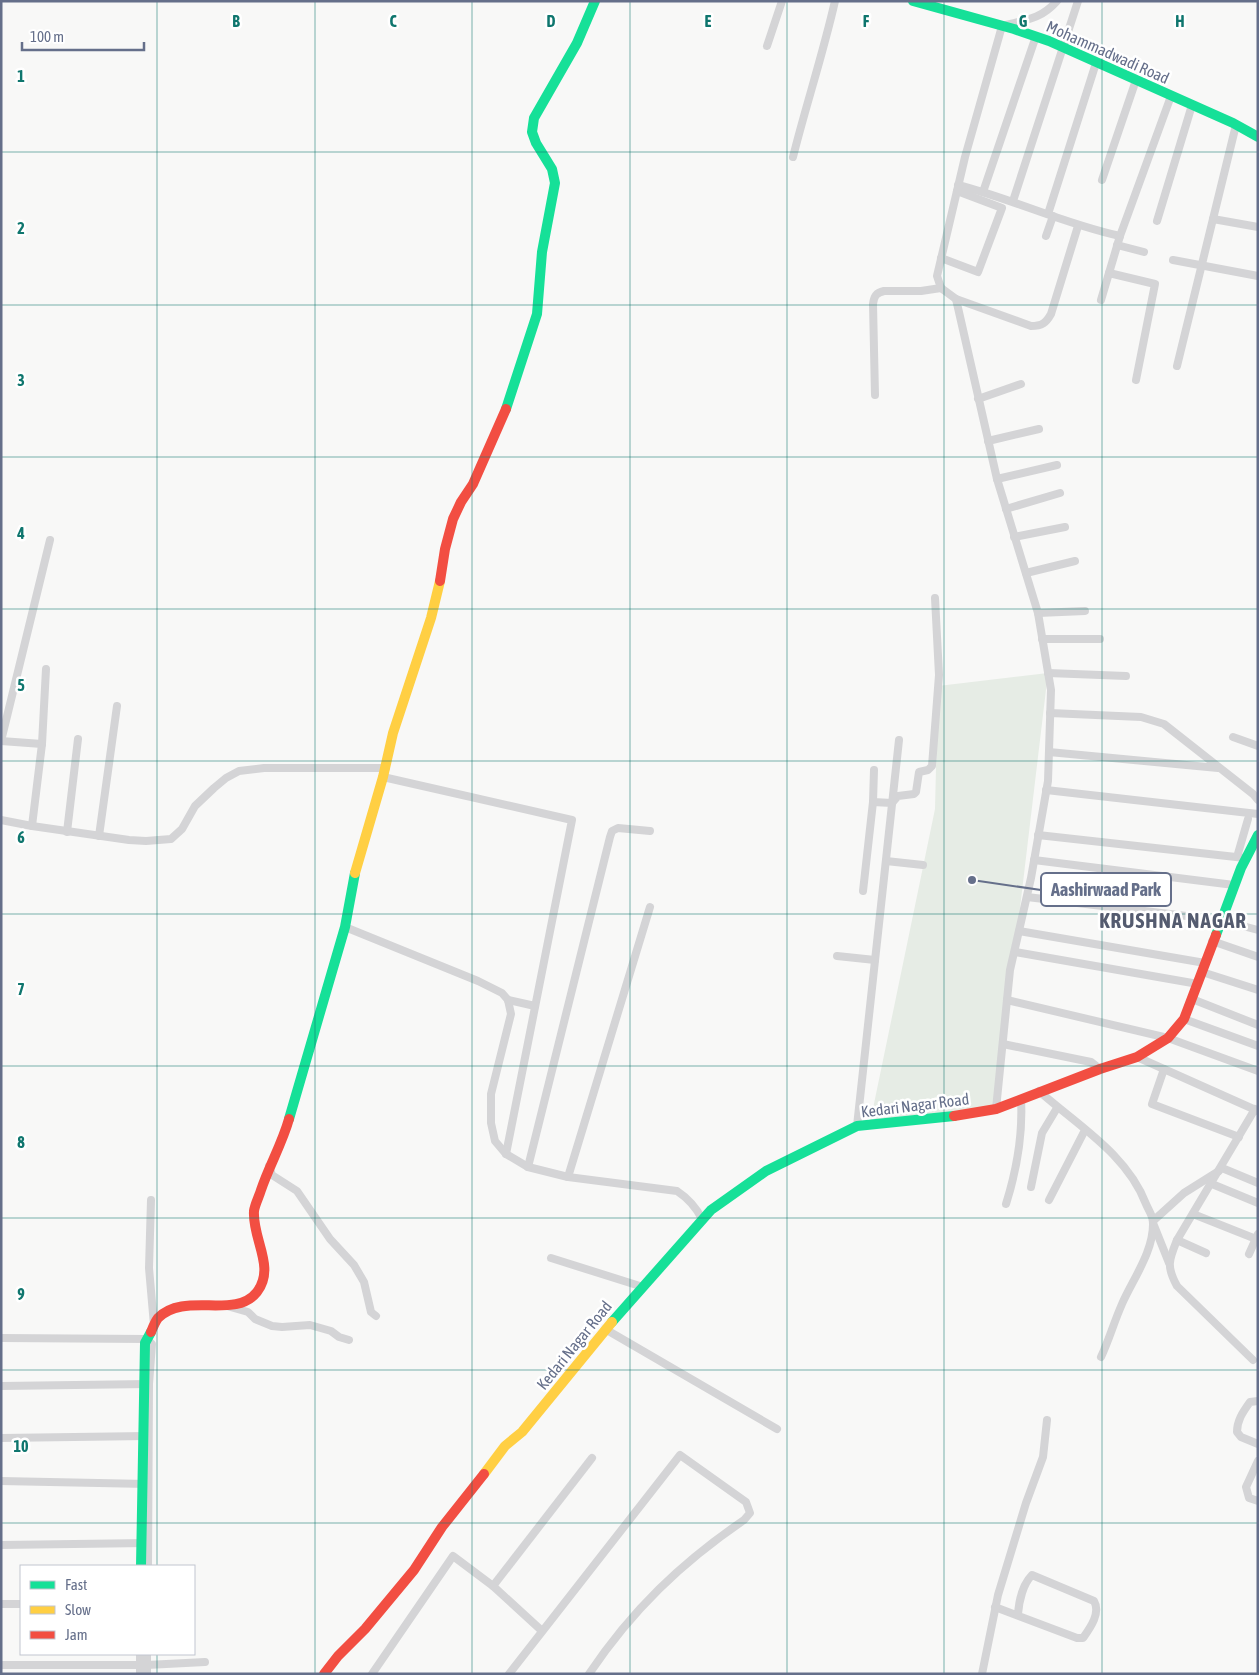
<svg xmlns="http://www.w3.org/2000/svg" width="1259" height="1675" font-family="'Asap Condensed',sans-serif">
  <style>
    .green { fill: #e6ece5 }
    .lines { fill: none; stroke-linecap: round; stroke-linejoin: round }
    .street { stroke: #d4d4d6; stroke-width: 8 }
    .fast { stroke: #16e098; stroke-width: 10 }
    .slow { stroke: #ffcf43; stroke-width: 10 }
    .jam { stroke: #f24e42; stroke-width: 10 }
    .grid { fill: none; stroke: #0f766e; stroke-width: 1; stroke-opacity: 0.55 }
    .labels { text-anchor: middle; stroke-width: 5; stroke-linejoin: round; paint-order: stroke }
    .street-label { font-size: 16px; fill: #656f8a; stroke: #fff }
    .district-label { font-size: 21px; font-weight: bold; letter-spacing: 1px; fill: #545b6f; stroke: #fff }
    .grid-label { font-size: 16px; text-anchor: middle; font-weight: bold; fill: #0f766e; stroke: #fff; stroke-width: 5; stroke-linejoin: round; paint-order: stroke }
    .leader { fill: none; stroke: #656f8a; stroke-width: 2 }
    .callout-dot { fill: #656f8a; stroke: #fff; stroke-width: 2 }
    .callout { fill: #fff; stroke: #656f8a; stroke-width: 2 }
    .callout-label { font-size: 18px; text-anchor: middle; font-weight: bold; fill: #656f8a }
  </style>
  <rect width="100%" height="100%" fill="#f8f8f7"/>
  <!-- green -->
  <path class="green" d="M1048 673 996 1109 870 1123 935 809 938 686Z"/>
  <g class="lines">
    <!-- street -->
    <g class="street">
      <path d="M767 46 782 1"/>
      <path d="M793 157C806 105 823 54 835 1"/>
      <path d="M1102 180 1136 80"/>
      <path d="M958 185C1013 199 1064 224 1120 236"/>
      <path d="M983 192 1036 36"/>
      <path d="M1013 201 1078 1"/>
      <path d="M1048 214 1096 63"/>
      <path d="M1213 219 1258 227"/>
      <path d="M1157 221 1192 105"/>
      <path d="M1046 236 1053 216"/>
      <path d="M1117 245 1144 252"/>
      <path d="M941 258 978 272 1002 208 957 191"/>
      <path d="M1173 260 1258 276"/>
      <path d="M1109 273 1155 284 1136 380"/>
      <path d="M956 299 1031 326C1042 326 1046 323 1051 314L1078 226"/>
      <path d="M1101 300 1120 236 1171 96"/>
      <path d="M1177 366 1236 125"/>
      <path d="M875 395 873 304C874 296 876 293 884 291H921L941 288"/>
      <path d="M978 399 1021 384"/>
      <path d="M988 441 1039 429"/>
      <path d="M997 479 1057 465"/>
      <path d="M1006 509 1060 493"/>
      <path d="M1014 537 1065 527"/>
      <path d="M1026 573 1075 561"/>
      <path d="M1038 613 1085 611"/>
      <path d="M1042 639H1100"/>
      <path d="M1048 673 1126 676"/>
      <path d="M1050 713 1141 717 1164 724 1253 794 1258 800"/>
      <path d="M1233 737 1258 746"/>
      <path d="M1 741 50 540"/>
      <path d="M1 741 42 744 32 826"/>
      <path d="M42 744 46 669"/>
      <path d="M1049 752 1218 768"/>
      <path d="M383 777 572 820 506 1154"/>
      <path d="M1046 790 1258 814"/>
      <path d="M873 802 892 803 898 796 914 794 916 792 919 772 928 770 932 766 939 675 935 598"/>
      <path d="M1 820 32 826 129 840 146 841 171 839 182 829 195 806 214 788 226 778 239 771 264 768H386"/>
      <path d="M67 832 78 739"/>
      <path d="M1038 835 1245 858"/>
      <path d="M99 836 117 706"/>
      <path d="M1237 857 1248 819"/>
      <path d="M1034 860 1234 885"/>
      <path d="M886 861 923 865"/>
      <path d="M863 891 873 802 874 770"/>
      <path d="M1027 897 1220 920 1258 930"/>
      <path d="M345 927 478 981 502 993 508 1000 511 1014 491 1094V1123L495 1141 506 1154 528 1167 568 1177 677 1191C689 1199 696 1207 702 1219"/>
      <path d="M1019 931 1205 963"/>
      <path d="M1212 941 1258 957"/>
      <path d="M1015 952 1198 984"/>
      <path d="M837 956 875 960"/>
      <path d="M1202 972 1258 990"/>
      <path d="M1192 999 1258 1025"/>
      <path d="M508 1000 535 1006"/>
      <path d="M1007 1000 1168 1038 1258 1071"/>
      <path d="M1184 1019 1258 1046"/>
      <path d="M1003 1044 1086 1061 1091 1062 1100 1069"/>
      <path d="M1137 1057 1258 1111"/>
      <path d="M1164 1069 1152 1104 1239 1137"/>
      <path d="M1039 1091C1077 1125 1127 1154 1146 1204 1148 1209 1153 1216 1153 1222 1154 1251 1133 1279 1122 1304 1114 1322 1109 1340 1101 1357"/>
      <path d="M996 1109 1010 970 1031 878 1048 781 1051 690 1038 613 997 479 956 299 941 288 937 276 965 157 1002 26C1025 20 1040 20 1057 1"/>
      <path d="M857 1126 899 740"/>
      <path d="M269 1166 272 1175 297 1191 330 1239 354 1265 364 1282 371 1312 376 1316"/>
      <path d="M528 1167 610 837 612 831 618 828 650 831"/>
      <path d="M1222 1168 1258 1183"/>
      <path d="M568 1177 650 907"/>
      <path d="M1212 1184 1258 1203"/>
      <path d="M1031 1187 1042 1133 1057 1108"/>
      <path d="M151 1200 149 1268 154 1325"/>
      <path d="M1049 1200 1085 1130"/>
      <path d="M1006 1204C1017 1169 1023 1135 1021 1099"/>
      <path d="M1193 1214 1256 1239"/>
      <path d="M1153 1221 1184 1193 1219 1171"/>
      <path d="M1153 1223 1169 1263"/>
      <path d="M1177 1240 1206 1253"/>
      <path d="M1249 1254 1258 1234"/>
      <path d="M551 1258 643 1287"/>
      <path d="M227 1306 248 1312 255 1319 272 1326 282 1327 310 1325 331 1331 339 1337 349 1340"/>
      <path d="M605 1329 777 1429"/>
      <path d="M1 1338 147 1339 152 1344 149 1384 148 1566"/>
      <path d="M1253 1360 1177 1286C1166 1266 1169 1260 1177 1240L1255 1109"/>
      <path d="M1 1386 149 1384"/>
      <path d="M1258 1401 1250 1402C1243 1412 1237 1420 1237 1432L1241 1437 1258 1444"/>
      <path d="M1 1438 147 1436"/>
      <path d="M1258 1461 1246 1487 1249 1498 1258 1501"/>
      <path d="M1 1481 147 1484"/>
      <path d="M1 1545 147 1543"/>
      <path d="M493 1586 592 1458"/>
      <path d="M1 1604H21"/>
      <path d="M995 1607 1077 1638H1083C1090 1628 1101 1613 1094 1601L1032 1575C1023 1584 1019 1601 1018 1614"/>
      <path d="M140 1654V1674"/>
      <path d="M1 1665H147L205 1662"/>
      <path d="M147 1674V1654"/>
      <path d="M372 1674 453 1556 493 1586 541 1630"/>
      <path d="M509 1674 680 1455 746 1502 750 1513 744 1520C681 1563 632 1610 589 1674"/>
      <path d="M982 1674 998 1595 1026 1503 1043 1457 1047 1420"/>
    </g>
    <!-- fast -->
    <g class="fast">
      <path d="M913 1 1014 29 1049 41 1233 123 1258 137"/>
      <path d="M506 409 537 314 542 252 555 183 552 169 536 143 532 132 534 118 577 43 595 1"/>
      <path d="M1216 935 1241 868 1258 835"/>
      <path d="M289 1119 345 927 355 873"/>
      <path d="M612 1322 711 1210 766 1171 857 1126 954 1116"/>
      <path d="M141 1566 145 1343 151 1332"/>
    </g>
    <!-- slow -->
    <g class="slow">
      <path d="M355 873 383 777 393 733 431 618 440 581"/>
      <path d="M484 1474 505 1446 522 1432 612 1322"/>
    </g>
    <!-- jam -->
    <g class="jam">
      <path d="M440 581 445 549 453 519 461 502 473 484 506 409"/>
      <path d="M954 1116 996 1109 1100 1069 1137 1057 1168 1038 1184 1019 1216 935"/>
      <path d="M151 1332C153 1327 155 1322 158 1318 185 1291 235 1320 257 1292 276 1267 252 1239 254 1211 255 1204 259 1197 261 1190 269 1166 282 1144 289 1119"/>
      <path d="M324 1674 338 1656 365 1629 414 1570 442 1527 484 1474"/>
    </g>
  </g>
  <!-- grid -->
  <path class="grid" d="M157 1V1566M315 1V1674M472 1V1674M630 1V1674M787 1V1674M944 1V1674M1102 1V1674M1 152H1258M1 305H1258M1 457H1258M1 609H1258M1 761H1258M1 914H1258M1 1066H1258M1 1218H1258M1 1370H1258M1 1523H1258M157 1654V1674"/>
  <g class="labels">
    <!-- street labels -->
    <g class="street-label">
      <text transform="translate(1108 52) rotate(24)" y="6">Mohammadwadi Road</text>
      <text transform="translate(915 1105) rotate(-7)" y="6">Kedari Nagar Road</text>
      <text transform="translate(574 1345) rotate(-51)" y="6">Kedari Nagar Road</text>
    </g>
    <!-- district labels -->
    <g class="district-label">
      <text x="1173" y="928">KRUSHNA NAGAR</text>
    </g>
  </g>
  <g class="grid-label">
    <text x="236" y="27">B</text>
    <text x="393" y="27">C</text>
    <text x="551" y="27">D</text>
    <text x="708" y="27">E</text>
    <text x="866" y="27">F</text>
    <text x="1023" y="27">G</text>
    <text x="1180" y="27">H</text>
    <text x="21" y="82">1</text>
    <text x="21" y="234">2</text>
    <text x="21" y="386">3</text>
    <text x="21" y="539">4</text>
    <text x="21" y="691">5</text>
    <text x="21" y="843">6</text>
    <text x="21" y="995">7</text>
    <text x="21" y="1148">8</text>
    <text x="21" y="1300">9</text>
    <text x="21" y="1452">10</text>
  </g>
  <!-- callouts -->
  <path class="leader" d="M972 880L1041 890"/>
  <circle class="callout-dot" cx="972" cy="880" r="5"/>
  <rect class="callout" x="1041" y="873" width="130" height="33" rx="5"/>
  <g class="callout-label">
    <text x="1106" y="896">Aashirwaad Park</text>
  </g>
  <!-- border -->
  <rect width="1259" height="1675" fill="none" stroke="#656f8a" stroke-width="5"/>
  <!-- legend -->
  <rect x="20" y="1565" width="175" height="90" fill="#ffffff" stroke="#c1c5d0"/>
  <rect x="30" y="1581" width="25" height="8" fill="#16e098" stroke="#c1c5d0"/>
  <text x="65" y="1590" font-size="15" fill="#656f8a">Fast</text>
  <rect x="30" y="1606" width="25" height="8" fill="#ffcf43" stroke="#c1c5d0"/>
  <text x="65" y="1615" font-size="15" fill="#656f8a">Slow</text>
  <rect x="30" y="1631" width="25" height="8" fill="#f24e42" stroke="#c1c5d0"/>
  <text x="65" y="1640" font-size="15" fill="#656f8a">Jam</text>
  <!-- scale -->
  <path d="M22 42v8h122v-8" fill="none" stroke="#656f8a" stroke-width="2.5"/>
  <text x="30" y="42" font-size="15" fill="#656f8a" stroke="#ffffff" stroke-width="4" paint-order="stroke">100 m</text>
</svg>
